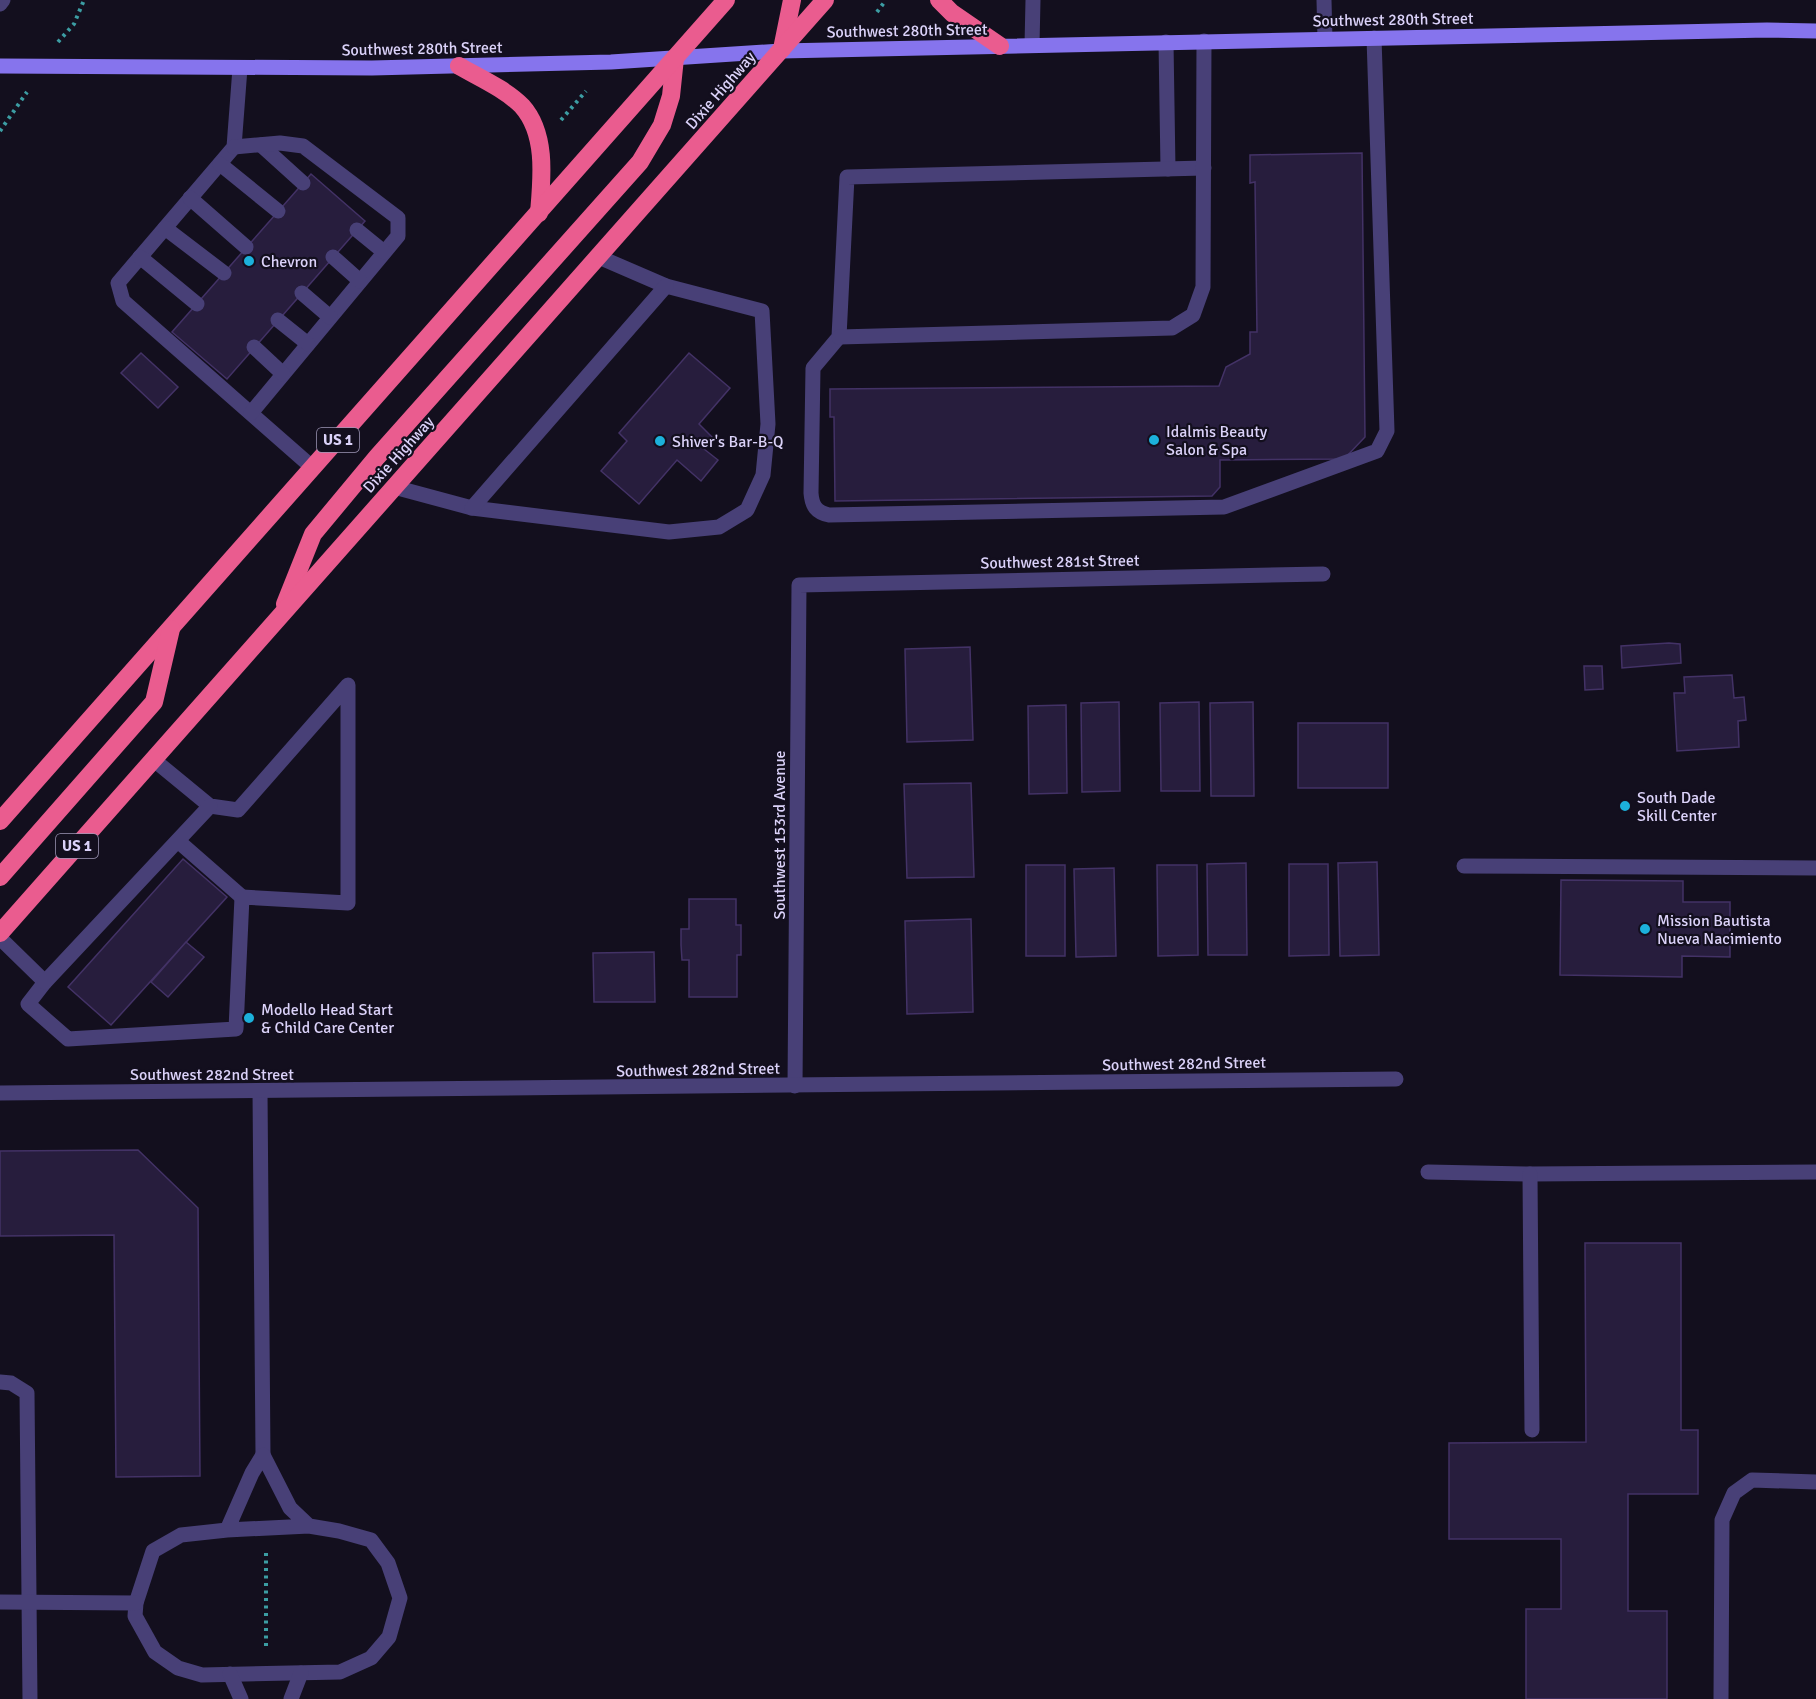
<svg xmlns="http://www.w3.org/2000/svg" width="1816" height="1699" font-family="Signika,sans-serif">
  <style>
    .building { fill: #271d3d; stroke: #433266; stroke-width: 1.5 }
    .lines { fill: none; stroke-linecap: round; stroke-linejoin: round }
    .path { stroke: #3c9da3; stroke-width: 4; stroke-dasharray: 3 4.5; stroke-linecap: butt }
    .lane { stroke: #484077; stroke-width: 15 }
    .street { stroke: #484077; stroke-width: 15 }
    .secondary { stroke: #8674ed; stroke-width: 15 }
    .highway { stroke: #ea5c8f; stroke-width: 18 }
    .poi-dot { fill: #1cb1db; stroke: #130f1e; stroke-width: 2 }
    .labels { text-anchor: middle; stroke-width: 4.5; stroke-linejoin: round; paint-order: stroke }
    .shield { fill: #130f1e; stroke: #9f98b7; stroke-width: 1.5 }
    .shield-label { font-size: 15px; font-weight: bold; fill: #dbd2f9 }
    .street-label { font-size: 16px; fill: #dbd2f9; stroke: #130f1e }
    .poi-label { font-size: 16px; fill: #dbd2f9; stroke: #130f1e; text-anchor: start }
  </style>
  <rect width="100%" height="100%" fill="#130f1e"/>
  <!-- building -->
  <g class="building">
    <path d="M1362 153 1365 437 1344 459 1220 460V487L1212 496 835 501 834 417H830V389L1219 386 1226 367 1250 354V332H1257L1255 182 1250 183V155Z"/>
    <path d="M311 174 365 221 227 379 172 332Z"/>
    <path d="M141 353 178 387 158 408 121 373Z"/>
    <path d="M689 353 730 388 699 424 713 438 704 449 718 460 701 481 677 460 639 504 601 471 627 441 619 433Z"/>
    <path d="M1669 643 1680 644 1681 663 1622 668 1621 646Z"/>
    <path d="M970 647 973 740 907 742 905 649Z"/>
    <path d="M1584 666H1602L1603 689 1585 690Z"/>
    <path d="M1732 675 1734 698 1744 697 1746 720 1738 721 1739 747 1677 751 1674 693H1685L1684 677Z"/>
    <path d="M1119 702 1120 791 1082 792 1081 703Z"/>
    <path d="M1199 702 1200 791H1161L1160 703Z"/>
    <path d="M1253 702 1254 796H1211L1210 703Z"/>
    <path d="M1066 705 1067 793 1029 794 1028 706Z"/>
    <rect x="1298" y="723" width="90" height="65"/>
    <path d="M971 783 974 877 907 878 904 784Z"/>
    <path d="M183 859 227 897 111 1025 68 987Z"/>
    <path d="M1377 862 1379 955 1340 956 1338 863Z"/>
    <path d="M1246 863 1247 955H1208L1207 864Z"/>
    <path d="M1289 864H1328L1329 955 1289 956Z"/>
    <rect x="1026" y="865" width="39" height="91"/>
    <path d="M1157 865H1197L1198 955 1158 956Z"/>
    <path d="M1114 868 1116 956 1076 957 1074 869Z"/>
    <path d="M1561 880 1683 881V902H1730V957L1682 956V977L1560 975Z"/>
    <path d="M689 899H736V925H741V955H737V997H689V960H682L681 945V929H689Z"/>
    <path d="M971 919 973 1012 907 1014 905 921Z"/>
    <path d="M186 942 204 957 168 997 151 982Z"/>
    <path d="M654 952 655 1002H594L593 953Z"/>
    <path d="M138 1150 198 1208 200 1476 116 1477 114 1235 0 1236V1151Z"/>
    <path d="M1585 1243H1681V1430H1698V1494H1628V1611H1667V1699H1526V1609H1561V1539H1449V1443L1586 1442Z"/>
  </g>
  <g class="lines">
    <!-- path -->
    <g class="path">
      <path d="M877 12 886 0"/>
      <path d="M58 42 74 24 84 0"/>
      <path d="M561 120 586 91"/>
      <path d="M0 131 27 92"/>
      <path d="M266 1553V1650"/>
    </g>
    <!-- lane -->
    <g class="lane">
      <path d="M1324 0 1325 39"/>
      <path d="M0 4 3 0"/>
      <path d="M1166 42 1168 169"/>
      <path d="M1032 45 1033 0"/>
      <path d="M240 68 234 147 118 283 123 301 313 468"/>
      <path d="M261 145 303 183"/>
      <path d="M234 147 280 143 303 146 398 218V236L251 413"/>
      <path d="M220 164 278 211"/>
      <path d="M1204 168 847 177 839 337 813 368 811 493C812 506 816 512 829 515L1224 507 1377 451 1387 431 1374 38"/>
      <path d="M190 198 246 247"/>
      <path d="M165 228 224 273"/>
      <path d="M357 230 384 252"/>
      <path d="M140 257 197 304"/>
      <path d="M333 257 360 281"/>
      <path d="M302 293 330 317"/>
      <path d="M278 320 308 344"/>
      <path d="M839 337 1172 328 1193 315 1203 287 1204 41"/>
      <path d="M254 347 283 374"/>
      <path d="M394 487 472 508 669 532 719 527 747 510 763 475 768 424 762 311 666 286 599 257"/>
      <path d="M472 508 666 286"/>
      <path d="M178 841 242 897"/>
      <path d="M1464 866 1816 868"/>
      <path d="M0 938 45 982 28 1004 68 1039 236 1029 242 897 348 903V685L238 810 210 806 154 760"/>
      <path d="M45 982 210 806"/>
      <path d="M260 1091 263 1455"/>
      <path d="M1428 1172 1530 1174 1816 1172"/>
      <path d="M1530 1174 1532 1430"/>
      <path d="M0 1382 11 1383 27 1393 30 1699"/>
      <path d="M227 1530 252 1473 263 1455 290 1508 309 1526 339 1531 371 1540 388 1563 400 1598 389 1637 371 1658 340 1672 202 1675 178 1668 155 1652 135 1616 136 1603 153 1551 181 1535 227 1530 309 1526"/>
      <path d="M0 1602 136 1603"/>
      <path d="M230 1674 241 1699"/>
      <path d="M291 1699 301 1673"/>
      <path d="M1721 1699 1722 1520 1734 1493 1752 1480 1816 1482"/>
    </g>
    <!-- street -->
    <g class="street">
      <path d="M795 1086 799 585 1323 574"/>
      <path d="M0 1093 1396 1079"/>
    </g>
    <!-- secondary -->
    <path class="secondary" d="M0 66 372 68 611 62 781 51 1767 30 1816 31"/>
    <!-- highway -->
    <g class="highway">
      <path d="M939 0 952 13 1000 46"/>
      <path d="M782 49 792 0"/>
      <path d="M459 66C480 78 505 89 522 106 547 134 542 178 539 213"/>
      <path d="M285 604 313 534 377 457 640 162 662 125 671 96 675 58"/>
      <path d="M0 821 726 0"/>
      <path d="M0 877 154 702 171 629"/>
      <path d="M0 933 825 0"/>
    </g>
  </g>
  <!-- markers -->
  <g class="poi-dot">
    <circle cx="249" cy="261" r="6"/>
    <circle cx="1154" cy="440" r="6"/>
    <circle cx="660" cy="441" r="6"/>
    <circle cx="1625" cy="806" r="6"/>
    <circle cx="1645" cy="929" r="6"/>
    <circle cx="249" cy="1018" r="6"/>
  </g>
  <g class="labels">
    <!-- shield labels -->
    <g class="shield">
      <rect x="317" y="428" width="42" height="24" rx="4.5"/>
      <rect x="56" y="834" width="42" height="24" rx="4.5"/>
    </g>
    <g class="shield-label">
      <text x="338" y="445">US 1</text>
      <text x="77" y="851">US 1</text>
    </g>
    <!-- street labels -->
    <g class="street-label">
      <text transform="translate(1393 19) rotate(-1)" y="6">Southwest 280th Street</text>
      <text transform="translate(907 30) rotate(-1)" y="6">Southwest 280th Street</text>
      <text transform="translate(422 48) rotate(-1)" y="6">Southwest 280th Street</text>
      <text transform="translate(720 90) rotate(-49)" y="6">Dixie Highway</text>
      <text transform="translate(398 454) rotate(-48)" y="6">Dixie Highway</text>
      <text transform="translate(1060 561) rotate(-1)" y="6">Southwest 281st Street</text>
      <text transform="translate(779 835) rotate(-90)" y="6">Southwest 153rd Avenue</text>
      <text transform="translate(1184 1063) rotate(-1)" y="6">Southwest 282nd Street</text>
      <text transform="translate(698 1069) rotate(-1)" y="6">Southwest 282nd Street</text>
      <text x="212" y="1080">Southwest 282nd Street</text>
    </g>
    <!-- poi labels -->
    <g class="poi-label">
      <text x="261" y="267">Chevron</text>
      <text x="1166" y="437">Idalmis Beauty<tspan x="1166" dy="18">Salon &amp; Spa</tspan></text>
      <text x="672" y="447">Shiver's Bar-B-Q</text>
      <text x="1637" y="803">South Dade<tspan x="1637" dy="18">Skill Center</tspan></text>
      <text x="1657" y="926">Mission Bautista<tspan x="1657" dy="18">Nueva Nacimiento</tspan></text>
      <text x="261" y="1015">Modello Head Start<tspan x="261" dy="18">&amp; Child Care Center</tspan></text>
    </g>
  </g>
</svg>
